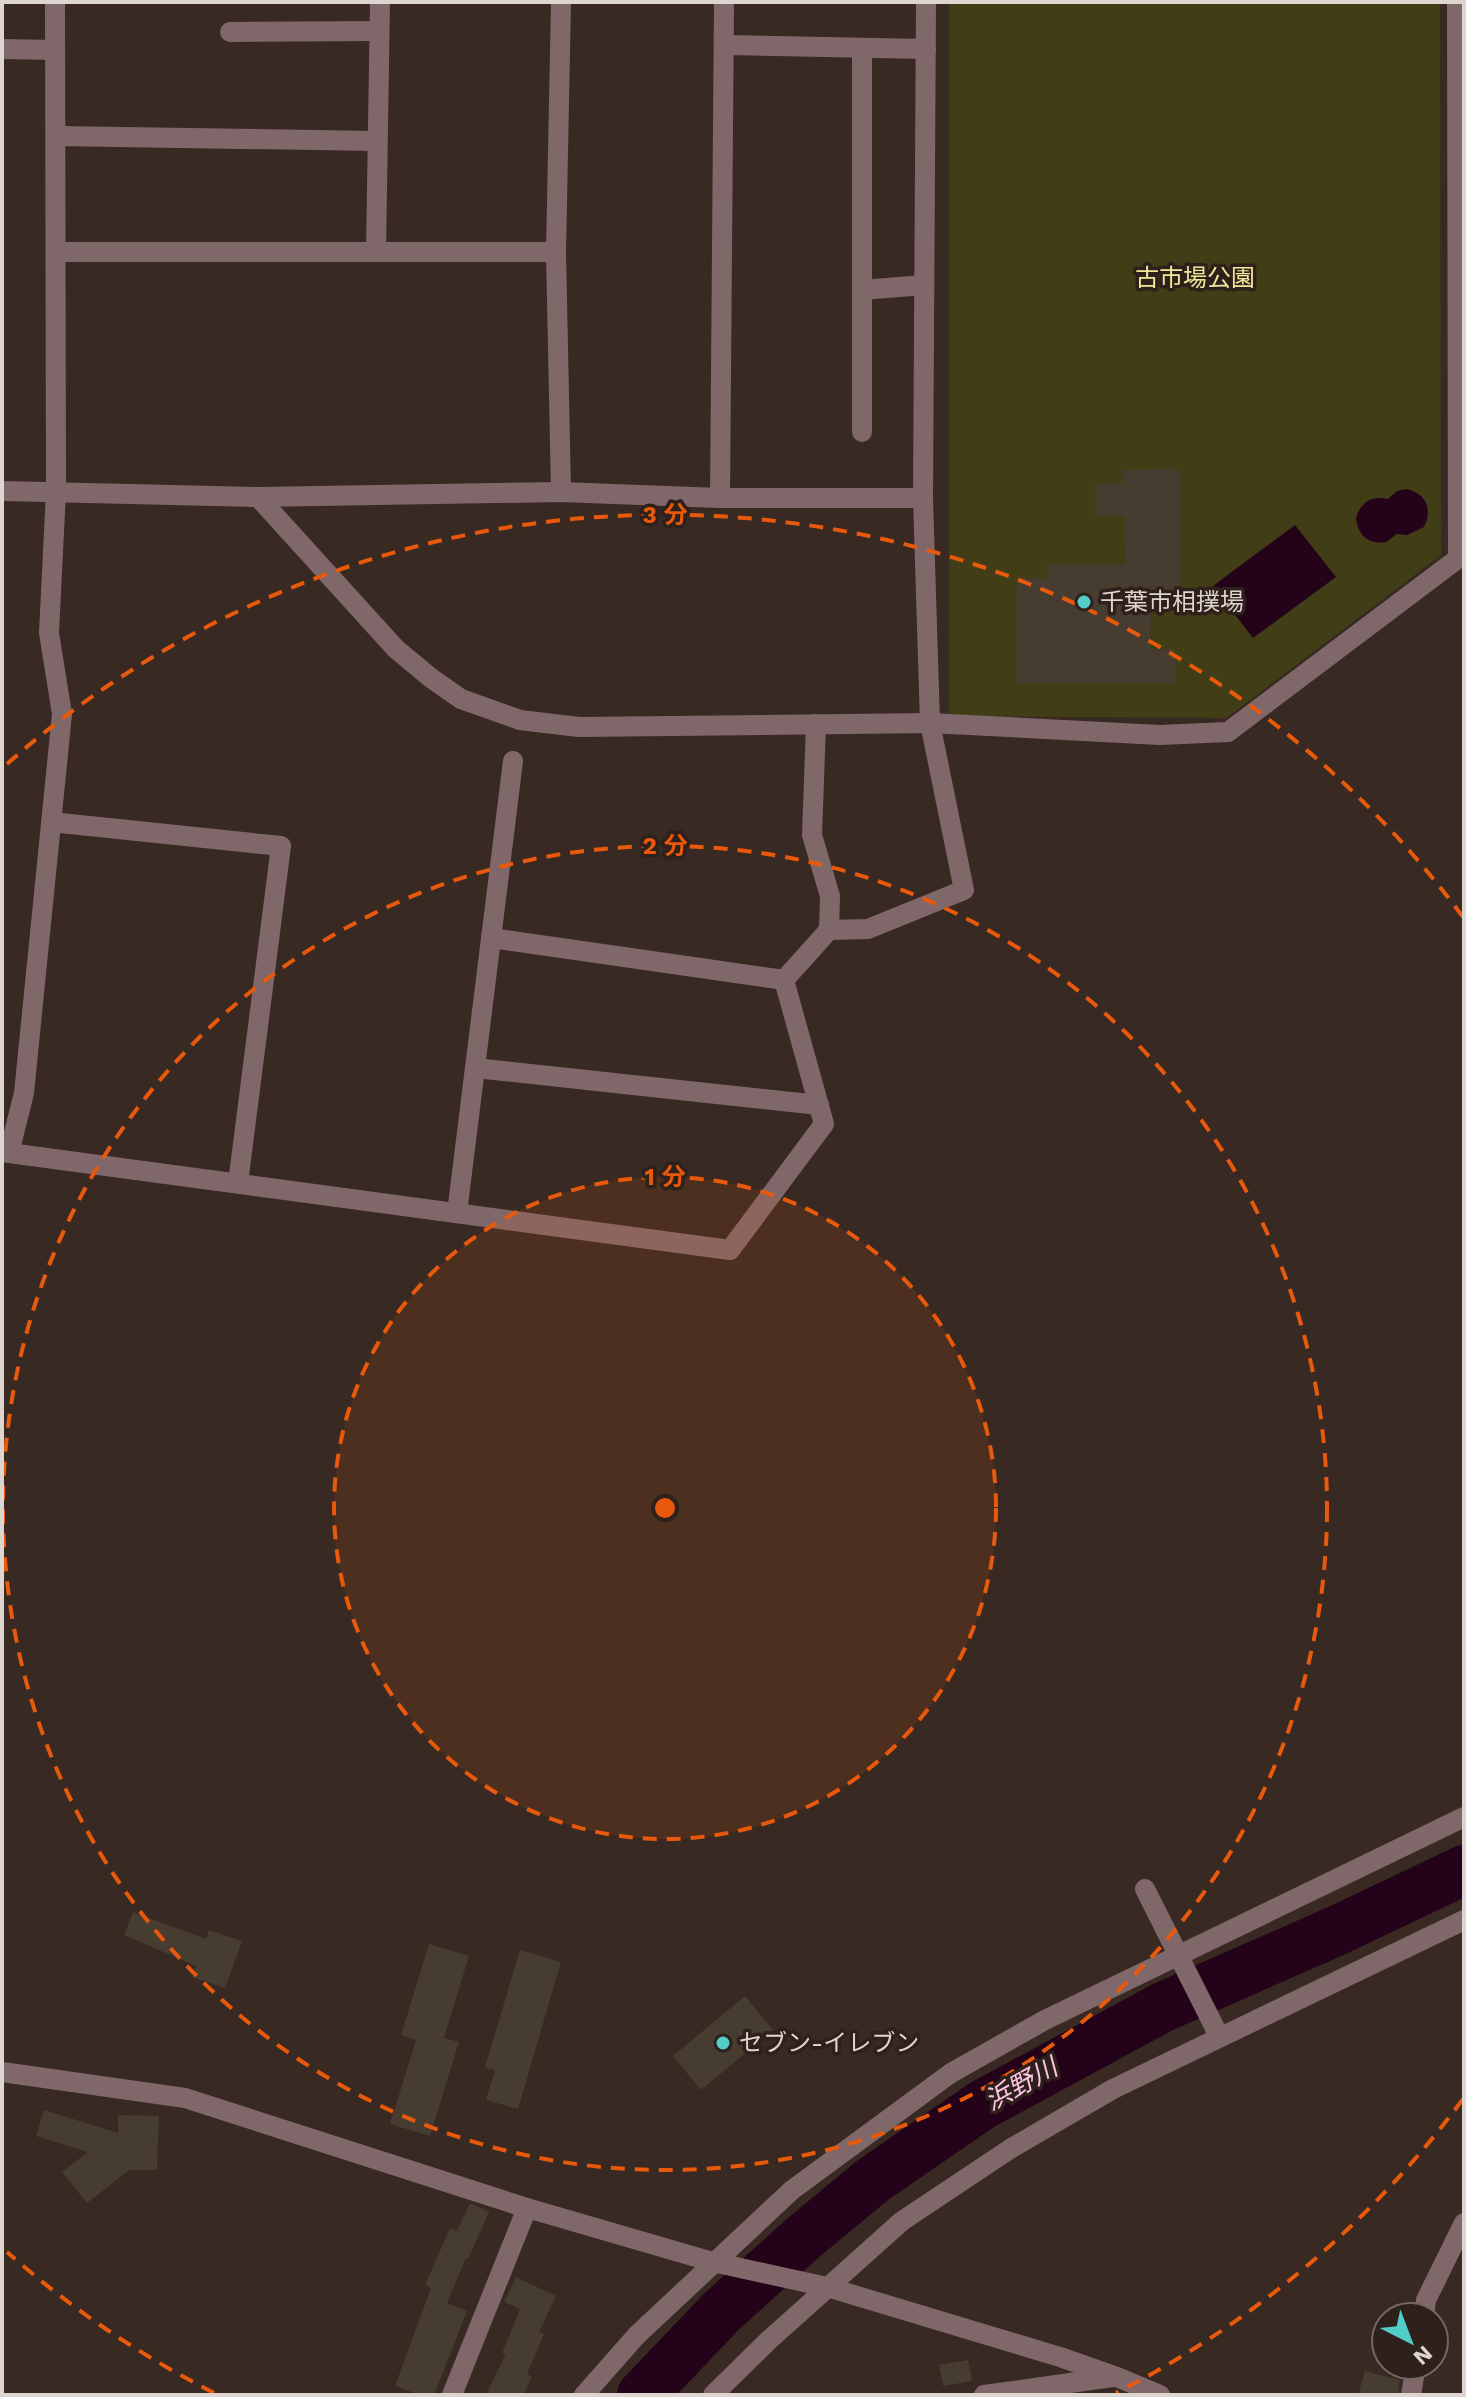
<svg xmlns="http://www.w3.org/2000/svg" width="1466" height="2397" font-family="'Work Sans','Noto Sans JP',sans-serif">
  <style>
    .green { fill: #413d17 }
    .water { fill: #240219 }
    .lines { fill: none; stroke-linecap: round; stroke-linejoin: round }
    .river { stroke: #240219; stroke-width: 50 }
    .building { fill: #463c30 }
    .minor { stroke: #80686a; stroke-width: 20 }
    .ring { fill: none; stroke: #e8590c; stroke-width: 4; stroke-dasharray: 14 10 }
    .poi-dot { fill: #53cdc9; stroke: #2e201a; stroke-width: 3 }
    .labels { text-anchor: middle; stroke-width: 7; stroke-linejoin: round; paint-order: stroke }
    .park-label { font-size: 24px; fill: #f0e79a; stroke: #2e201a }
    .poi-label { font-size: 24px; fill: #ded4d0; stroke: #2e201a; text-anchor: start }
    .water-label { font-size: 26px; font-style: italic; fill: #fec4e6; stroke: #2e201a }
    .centre { fill: #e8590c; stroke: #2e201a; stroke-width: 4 }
    .ring-label { font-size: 24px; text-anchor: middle; font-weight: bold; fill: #e8590c; stroke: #2e201a; stroke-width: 7; stroke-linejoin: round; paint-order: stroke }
  </style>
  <rect width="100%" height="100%" fill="#382923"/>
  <!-- green -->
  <path class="green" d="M949 2H1440L1441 555 1226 718 949 716Z"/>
  <!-- water -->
  <g class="water">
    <path d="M1406 489C1426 493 1433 509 1424 527L1407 535 1397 534 1386 542C1368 545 1358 535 1356 518 1361 502 1371 495 1388 499L1397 491Z"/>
    <path d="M1295 525 1336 577 1253 638 1213 586Z"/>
  </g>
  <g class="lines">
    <!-- river -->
    <path class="river" d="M642 2395 722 2311 803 2238 873 2180 982 2105 1163 2007 1336 1931 1464 1870"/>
  </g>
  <!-- building -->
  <g class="building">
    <path d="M1180 469V590H1151L1150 650 1175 649V683H1016L1017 578H1047V564L1126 565 1124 516H1095V484L1124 483V470Z"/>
    <path d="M133 1912 206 1939 209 1930 242 1941 225 1988 192 1977 196 1966 124 1935Z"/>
    <path d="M429 1944 469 1956 444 2038 459 2042 430 2136 390 2124 416 2040 401 2035Z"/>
    <path d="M520 1950 561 1962 518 2109 486 2100 495 2070 485 2067Z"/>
    <path d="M745 1996 773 2030 701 2090 673 2056Z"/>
    <path d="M44 2110 118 2133V2115L159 2116 157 2170H129L87 2203 62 2172 88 2152 36 2136Z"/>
    <path d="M470 2203 489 2212 468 2259 466 2258 447 2303 467 2311 434 2395H420L395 2386 431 2288 425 2285 450 2228 457 2231Z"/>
    <path d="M516 2277 556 2296 539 2332 544 2334 527 2374 532 2377 523 2395H486L506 2354 502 2353 520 2309 504 2302Z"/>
    <path d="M968 2360 972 2381 943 2386 939 2365Z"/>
    <path d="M1365 2371 1400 2380 1398 2395H1358Z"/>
  </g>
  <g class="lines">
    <!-- minor -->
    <g class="minor">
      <path d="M1457 2 1458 557"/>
      <path d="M230 32 379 31"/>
      <path d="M724 45 926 49"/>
      <path d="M862 48V432"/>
      <path d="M2 49 55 50"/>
      <path d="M56 136 376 141"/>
      <path d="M376 251 380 2"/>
      <path d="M56 252H556"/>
      <path d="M862 290 924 285"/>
      <path d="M2 491 258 497 561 492 720 498H923"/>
      <path d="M561 492 556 252 561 2"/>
      <path d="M258 497 396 649 431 678 461 699 520 720 579 727 930 723 1160 735 1228 732 1464 554"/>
      <path d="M720 498 724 2"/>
      <path d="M816 724 812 835 830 896 829 930"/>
      <path d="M51 822 281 846 238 1183"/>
      <path d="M491 938 784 980"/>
      <path d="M784 980 829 930 868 929 964 890 930 723 923 498 926 2"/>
      <path d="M475 1068 819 1105"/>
      <path d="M2 1152 730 1250 824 1124 784 980"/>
      <path d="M9 1153 24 1093 62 714 49 633 56 491 55 2"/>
      <path d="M457 1213 513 761"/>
      <path d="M1145 1889 1219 2036"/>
      <path d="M2 2072 185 2098 527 2208 713 2262 827 2287 1060 2357 1117 2377 1160 2395"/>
      <path d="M1424 2317 1426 2300 1464 2223"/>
      <path d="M452 2395 527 2208"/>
      <path d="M584 2395 637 2335 792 2190 951 2073 1045 2020 1464 1817"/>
      <path d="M713 2395 769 2340 902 2221 1010 2149 1113 2089 1464 1920"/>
      <path d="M984 2395 1113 2377"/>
      <path d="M1411 2395 1416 2365"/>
    </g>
  </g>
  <!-- distance rings -->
  <circle cx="665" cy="1508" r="331" fill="#e8590c" fill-opacity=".12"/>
  <g class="ring">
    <circle cx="665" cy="1508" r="331"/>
    <circle cx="665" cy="1508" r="662"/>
    <path d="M1463 2099A993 993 0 0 1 1116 2393M214 2393A993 993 0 0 1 7 2252M7 764A993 993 0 0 1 1463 917"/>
  </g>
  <!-- markers -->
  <g class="poi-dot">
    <circle cx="1084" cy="602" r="8"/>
    <circle cx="723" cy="2043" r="8"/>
  </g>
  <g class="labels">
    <!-- park labels -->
    <g class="park-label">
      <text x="1195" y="286">古市場公園</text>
    </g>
    <!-- poi labels -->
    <g class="poi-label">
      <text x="1100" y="610">千葉市相撲場</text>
      <text x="739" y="2051">セブン-イレブン</text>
    </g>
    <!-- water labels -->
    <g class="water-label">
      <text transform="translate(1021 2084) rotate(-29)" y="9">浜野川</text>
    </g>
  </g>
  <circle cx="665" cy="1508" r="12" class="centre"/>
  <g class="ring-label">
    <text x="665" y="523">3 分</text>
    <text x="665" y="854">2 分</text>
    <text x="665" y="1185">1 分</text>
  </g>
  <!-- border -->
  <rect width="1466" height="2397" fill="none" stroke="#ded4d0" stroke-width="8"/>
  <!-- north arrow -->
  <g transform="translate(1410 2341) rotate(138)"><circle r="38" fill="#2e201a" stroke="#746863" stroke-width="2"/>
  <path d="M0-6L14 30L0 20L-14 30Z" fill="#53cdc9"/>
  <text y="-12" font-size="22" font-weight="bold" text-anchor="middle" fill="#ded4d0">N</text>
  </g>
</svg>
